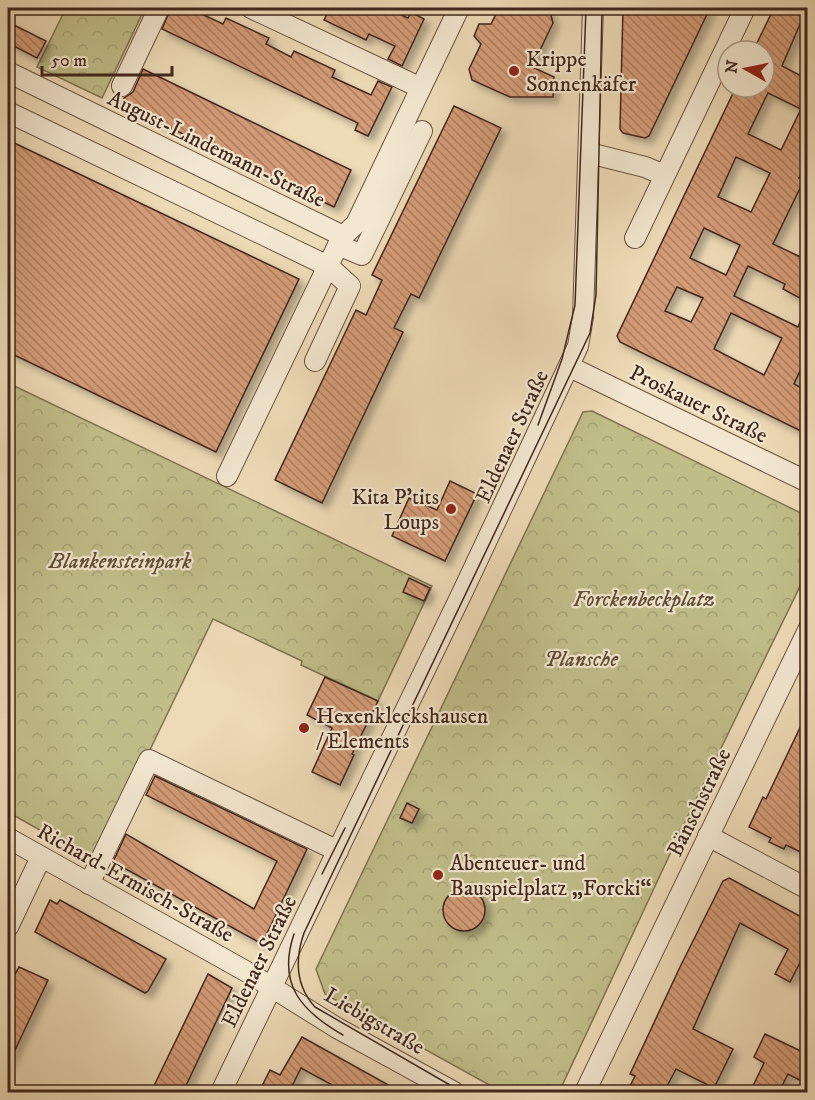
<svg xmlns="http://www.w3.org/2000/svg" width="815" height="1100" font-family="'IM FELL DW Pica',serif">
  <style>
    .park { fill: url(#park-crowns); stroke: #807252; stroke-width: 1.5 }
    .building { fill: url(#building-back-hatch); stroke: #40261c; stroke-width: 1.5; fill-rule: evenodd; filter: url(#shadow) }
    .lines { fill: none; stroke-linecap: round; stroke-linejoin: round }
    .minor-casing { stroke: #6b5342; stroke-width: 22 }
    .minor { stroke: #f3e7d0; stroke-width: 20 }
    .tram { stroke: #40261c; stroke-width: 1.5 }
    .poi-dot { fill: #8f2418; stroke: #f3e7d0; stroke-width: 2 }
    .labels { text-anchor: middle; stroke-width: 4.5; stroke-linejoin: round; paint-order: stroke }
    .poi-label { font-size: 22px; fill: #40261c; stroke: #f3e7d0; text-anchor: start }
    .street-label { font-size: 22px; fill: #40261c; stroke: #f3e7d0 }
    .park-label { font-size: 22px; font-style: italic; fill: #604c37; stroke: #f3e7d0 }
  </style>
  <defs>
    <pattern id="park-crowns" width="20" height="18" patternUnits="userSpaceOnUse" patternTransform="scale(1.5)"><rect width="20" height="18" fill="#c0bd89"/><path d="M2 6a3 3 0 1 1 6 0M12 15a3 3 0 1 1 6 0" fill="none" stroke="#a6a276"/></pattern>
    <pattern id="building-back-hatch" width="6" height="6" patternUnits="userSpaceOnUse" patternTransform="scale(1.5)"><rect width="6" height="6" fill="#d39b77"/><path d="M-1 5l2 2M0 0l6 6M5-1l2 2" fill="none" stroke="#ad7e61"/></pattern>
    <filter id="shadow"><feDropShadow dx="5.5" dy="5.5" stdDeviation="3" flood-color="#0004"/></filter>
  </defs>
  <rect width="100%" height="100%" fill="#eddab6"/>
  <filter id="stains"><feTurbulence type="fractalNoise" baseFrequency=".00333" numOctaves="4"/><feColorMatrix values="0 0 0 0 .2 0 0 0 0 .09 0 0 0 0 .02 0 0 0 .5 -.17"/></filter>
  <radialGradient id="worn" r=".72"><stop offset=".6" stop-color="#630" stop-opacity="0"/><stop offset="1" stop-color="#630" stop-opacity=".3"/></radialGradient>
  <!-- park -->
  <g class="park">
    <path d="M66 8H145L102 98 37 67Z"/>
    <path d="M8 383 432 586 378 701 301 665 302 661 213 619 96 862 8 812Z"/>
    <path d="M592 411 807 516 803 535 807 544V572L684 824 561 1088 555 1092H502L325 994 316 969 583 412Z"/>
  </g>
  <!-- building -->
  <g class="building">
    <path d="M171 8H189L223 24 226 18 269 38 266 44 291 57 294 51 335 70 332 77 371 95 378 81 392 87 368 136 355 130 358 123 162 29Z"/>
    <path d="M330 8H385L408 18 411 12 424 19 402 66 388 59 395 46 369 34 366 40 324 20Z"/>
    <path d="M499 8H549L553 23 532 67 554 77 553 97H510L472 80 469 69 481 44 474 36 479 24H491Z"/>
    <path d="M623 8H710L649 136 645 138 623 133 620 129Z"/>
    <path d="M774 8H807L782 66 807 79V162L799 178 804 180 773 244 807 260V302L783 289 785 284 748 266 734 296 798 327 807 306V356L794 384 807 391V434L620 342 617 336 736 87H764V51H753ZM768 93 801 109 781 150 748 134ZM736 157 770 173 751 212 718 197ZM704 228 740 245 726 275 690 258ZM677 287 703 298 691 322 665 311ZM731 313 782 338 764 375 714 349Z"/>
    <path d="M8 22 46 41 37 58 8 43Z"/>
    <path d="M143 69 351 170 334 207 121 104 124 98 133 92Z"/>
    <path d="M454 106 501 128 419 298 411 294 394 328 403 332 322 503 275 480 356 310 366 315 382 280 372 275Z"/>
    <path d="M8 140 299 279 216 452 8 352Z"/>
    <path d="M450 481 477 494 445 561 392 536 409 498 437 510Z"/>
    <path d="M409 578 430 588 424 601 403 592Z"/>
    <path d="M325 677 378 701 352 754 354 755 340 785 312 772 332 728 307 715Z"/>
    <path d="M807 713V796L800 812 807 816V855L786 845 784 849 769 842 771 838 749 827 763 797 766 799Z"/>
    <path d="M155 776 307 849 262 944 113 862 126 834 254 909 261 894 277 861 146 795Z"/>
    <path d="M407 803 419 809 412 823 400 818Z"/>
    <path d="M729 878 807 920V949L790 982 775 974 788 949 740 923 693 1029 733 1049 714 1088 676 1069 664 1092H627L635 1076 630 1074 680 967 723 881Z"/>
    <circle cx="464" cy="910" r="21"/>
    <path d="M50 900 57 904 60 900 166 959 148 991 145 993 35 932Z"/>
    <path d="M19 967 48 980 8 1065V986Z"/>
    <path d="M208 974 232 988 183 1092H151Z"/>
    <path d="M765 1034 807 1054V1084L788 1074 779 1092H750L764 1063 754 1057Z"/>
    <path d="M302 1037 401 1092H345L301 1068 289 1092H259L270 1070 280 1075Z"/>
  </g>
  <g class="lines">
    <defs>
      <g id="minor">
        <path d="M251 8 419 87"/>
        <path d="M8 72 343 236"/>
        <path d="M122 86 159 8"/>
        <path d="M8 112 328 266 350 286 315 361"/>
        <path d="M589 153 645 167 664 175"/>
        <path d="M635 238 745 8"/>
        <path d="M338 245 362 255 422 131"/>
        <path d="M570 367 808 482"/>
        <path d="M227 476 338 245 343 236 356 224 459 8"/>
        <path d="M708 836 808 889"/>
        <path d="M8 838 249 973 337 1028 454 1092"/>
        <path d="M89 884 149 760 338 851"/>
        <path d="M8 927 41 857"/>
        <path d="M221 1092 464 589 578 346 583 317 593 8"/>
        <path d="M585 1092 808 630"/>
      </g>
    </defs>
    <!-- minor casing -->
    <use href="#minor" class="minor-casing"/>
    <!-- minor -->
    <use href="#minor" class="minor"/>
    <!-- tram -->
    <g class="tram">
      <path d="M538 425 562 359 575 305 586 8"/>
      <path d="M322 874 345 828"/>
      <path d="M294 934C277 984 301 1011 343 1035"/>
      <path d="M462 1092 315 1007C295 985 295 959 304 933L590 333 596 295 602 8"/>
    </g>
  </g>
  <!-- markers -->
  <g class="poi-dot">
    <circle cx="514" cy="71" r="6"/>
    <circle cx="451" cy="509" r="6"/>
    <circle cx="304" cy="728" r="6"/>
    <circle cx="438" cy="875" r="6"/>
  </g>
  <g class="labels">
    <!-- poi labels -->
    <g class="poi-label">
      <text x="526" y="66">Krippe<tspan x="526" dy="25">Sonnenkäfer</tspan></text>
      <text x="439" y="504" text-anchor="end">Kita P'tits<tspan x="439" dy="25">Loups</tspan></text>
      <text x="316" y="723">Hexenkleckshausen<tspan x="316" dy="25">/ Elements</tspan></text>
      <text x="450" y="870">Abenteuer- und<tspan x="450" dy="25">Bauspielplatz „Forcki“</tspan></text>
    </g>
    <!-- street labels -->
    <g class="street-label">
      <text transform="translate(217 148) rotate(26)" y="8">August-Lindemann-Straße</text>
      <text transform="translate(699 403) rotate(26)" y="8">Proskauer Straße</text>
      <text transform="translate(511 436) rotate(-65)" y="8">Eldenaer Straße</text>
      <text transform="translate(698 802) rotate(-64)" y="8">Bänschstraße</text>
      <text transform="translate(136 882) rotate(29)" y="8">Richard-Ermisch-Straße</text>
      <text transform="translate(258 961) rotate(-64)" y="8">Eldenaer Straße</text>
      <text transform="translate(375 1020) rotate(30)" y="8">Liebigstraße</text>
    </g>
    <!-- park labels -->
    <g class="park-label">
      <text x="120" y="568">Blankensteinpark</text>
      <text x="644" y="606">Forckenbeckplatz</text>
      <text x="581" y="666">Plansche</text>
    </g>
  </g>
  <!-- margin -->
  <rect width="815" height="1100" fill="none" stroke="#eddab6" stroke-width="30"/>
  <rect x="9" y="9" width="797" height="1082" fill="none" stroke="#40261c" stroke-width="3"/>
  <rect x="15" y="15" width="785" height="1070" fill="none" stroke="#40261c" stroke-width="1.5"/>
  <!-- north arrow -->
  <g transform="translate(746 69) rotate(279)"><circle r="28" fill="#f3e7d0" stroke="#ab9a88" stroke-width="1.5"/>
  <path d="M0-4.5L10 22L0 15L-10 22Z" fill="#8f2418"/>
  <text y="-9" font-size="16" font-weight="bold" text-anchor="middle" fill="#40261c">N</text>
  </g>
  <!-- scale -->
  <path d="M42 66v9h130v-9" fill="none" stroke="#40261c" stroke-width="3"/>
  <text x="51" y="66" font-size="18" fill="#40261c" stroke="#f3e7d0" stroke-width="4.5" paint-order="stroke">50 m</text>
  <rect width="100%" height="100%" filter="url(#stains)"/>
  <rect width="100%" height="100%" fill="url(#worn)"/>
</svg>
